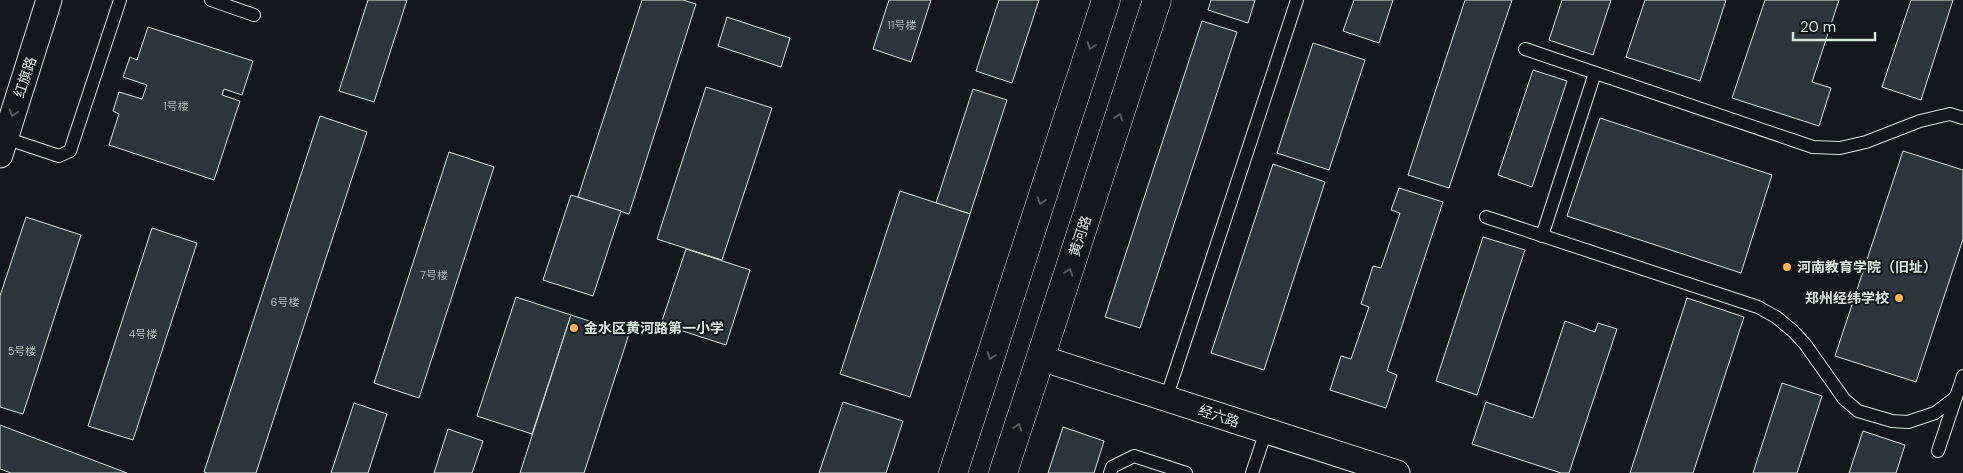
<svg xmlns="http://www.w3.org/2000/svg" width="1963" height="473" font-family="'DM Sans','Noto Sans SC',sans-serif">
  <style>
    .building { fill: #2c363c; stroke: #d8e6dc }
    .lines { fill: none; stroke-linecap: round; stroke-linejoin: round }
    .service-casing { stroke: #d8e6dc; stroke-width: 14 }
    .minor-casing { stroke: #d8e6dc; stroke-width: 27 }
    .secondary-casing { stroke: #d8e6dc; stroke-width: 29 }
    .service { stroke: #14181c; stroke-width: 12 }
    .minor { stroke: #14181c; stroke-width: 25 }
    .secondary { stroke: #14181c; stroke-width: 28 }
    .oneway { stroke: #59605f }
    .poi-dot { fill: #ffb74d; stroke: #14181c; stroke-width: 2 }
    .labels { text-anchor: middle; stroke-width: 4; stroke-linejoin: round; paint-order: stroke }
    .number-label { font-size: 11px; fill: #adbab4 }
    .street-label { font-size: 14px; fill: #d8e6dc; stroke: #14181c }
    .poi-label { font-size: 14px; font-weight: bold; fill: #d8e6dc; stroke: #14181c; text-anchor: start }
  </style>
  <rect width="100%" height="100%" fill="#14181c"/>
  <!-- building -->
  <g class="building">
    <path d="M368 0H407L374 102 339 91Z"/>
    <path d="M642 0H683L696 4 629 214 578 197Z"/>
    <path d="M889 0H931L911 62 873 49Z"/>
    <path d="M999 0H1039L1012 83 976 71Z"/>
    <path d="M1211 0H1255L1248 23 1208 10Z"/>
    <path d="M1354 0H1393L1379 43 1343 31Z"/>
    <path d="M1465 0H1512L1449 188 1408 175Z"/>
    <path d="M1562 0H1611L1593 55 1549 40Z"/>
    <path d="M1645 0H1726L1700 81 1626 57Z"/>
    <path d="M1765 0H1839L1812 82 1831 88 1819 126 1732 98Z"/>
    <path d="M1911 0H1953L1921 100 1882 87Z"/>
    <path d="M727 17 790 38 781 67 718 46Z"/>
    <path d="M1202 21 1237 32 1140 328 1105 317Z"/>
    <path d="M148 27 253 61 242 95 224 89 222 95 240 101 214 180 109 145 119 114 113 111 119 92 142 99 147 85 123 77 130 57 137 60Z"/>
    <path d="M1313 43 1365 60 1329 170 1277 153Z"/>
    <path d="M1533 70 1567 81 1532 187 1498 175Z"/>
    <path d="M706 87 772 108 722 260 657 239Z"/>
    <path d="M973 89 1007 100 970 214 936 203Z"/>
    <path d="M320 116 367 132 256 473H207L204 472Z"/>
    <path d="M1600 118 1772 175 1741 273 1567 216Z"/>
    <path d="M1903 151 1963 170V239L1916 382 1835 356Z"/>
    <path d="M449 152 494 167 419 398 374 383Z"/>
    <path d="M1273 164 1325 182 1264 370 1211 353Z"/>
    <path d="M1399 188 1443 202 1387 371 1397 375 1386 408 1330 390 1341 356 1351 359 1369 307 1361 304 1373 266 1381 268 1400 213 1391 210Z"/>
    <path d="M900 191 970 214 910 397 840 374Z"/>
    <path d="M571 195 621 211 593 296 543 280Z"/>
    <path d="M26 217 81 235 23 414 0 407V296Z"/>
    <path d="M152 228 197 243 133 440 88 426Z"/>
    <path d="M1483 237 1525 250 1477 395 1436 381Z"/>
    <path d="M686 249 750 270 726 345 661 324Z"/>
    <path d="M516 297 571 315 532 434 477 416Z"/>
    <path d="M1687 298 1744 317 1693 473H1630Z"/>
    <path d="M571 315 629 334 584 473H520Z"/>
    <path d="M1565 321 1595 332 1598 323 1617 329 1569 473H1561L1472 444 1486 402 1533 418Z"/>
    <path d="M1782 383 1822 396 1797 473H1753Z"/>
    <path d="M843 402 903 421 886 473H819Z"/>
    <path d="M354 403 387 414 368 473H331Z"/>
    <path d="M0 425 127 473H11L0 469Z"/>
    <path d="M1063 427 1104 441 1094 473H1048Z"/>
    <path d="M448 429 483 441 472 473H434Z"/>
    <path d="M1863 431 1905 445 1896 473H1849Z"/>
  </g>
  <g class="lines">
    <defs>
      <g id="service">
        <path d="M211 0 254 15"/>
        <path d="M1525 49 1813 147 1840 148 1866 142 1920 121 1950 114 1963 118"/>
        <path d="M5 138 59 156 70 151 120 0"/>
        <path d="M1486 217 1758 307 1776 317 1793 331 1805 344 1844 399 1858 411 1892 421 1908 422 1935 413 1956 397"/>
        <path d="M1542 236 1595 73"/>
        <path d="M1166 399 1297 0"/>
        <path d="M1938 451 1963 376"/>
        <path d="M1110 473 1112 467 1134 456 1186 473"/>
        <path d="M1252 473 1266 431"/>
      </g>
      <g id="minor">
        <path d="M0 155 49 0"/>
        <path d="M1041 358 1397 473"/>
      </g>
      <g id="secondary">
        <path d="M953 473 1106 0"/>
        <path d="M1003 473 1157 0"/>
      </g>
    </defs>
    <!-- service casing -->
    <use href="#service" class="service-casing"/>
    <!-- minor casing -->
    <use href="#minor" class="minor-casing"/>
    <!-- secondary casing -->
    <use href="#secondary" class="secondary-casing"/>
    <!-- service -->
    <use href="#service" class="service"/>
    <!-- minor -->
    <use href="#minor" class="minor"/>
    <!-- secondary -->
    <use href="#secondary" class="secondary"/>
  </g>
  <!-- one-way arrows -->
  <defs><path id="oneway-chevron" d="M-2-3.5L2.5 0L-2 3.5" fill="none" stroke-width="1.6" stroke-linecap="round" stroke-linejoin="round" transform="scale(1.25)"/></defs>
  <g class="oneway">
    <use href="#oneway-chevron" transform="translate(1091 46) rotate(108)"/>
    <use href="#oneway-chevron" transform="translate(13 113) rotate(108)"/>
    <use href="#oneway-chevron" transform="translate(1119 117) rotate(-72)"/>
    <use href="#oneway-chevron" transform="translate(1041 201) rotate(108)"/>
    <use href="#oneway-chevron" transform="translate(1069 272) rotate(-72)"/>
    <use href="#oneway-chevron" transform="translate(991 356) rotate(108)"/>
    <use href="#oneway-chevron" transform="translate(1018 427) rotate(-72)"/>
  </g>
  <!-- markers -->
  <g class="poi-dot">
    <circle cx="1787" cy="267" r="5"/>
    <circle cx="1899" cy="298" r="5"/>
    <circle cx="574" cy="328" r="5"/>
  </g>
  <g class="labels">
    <!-- number labels -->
    <g class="number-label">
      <text x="902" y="29">11号楼</text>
      <text x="176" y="110">1号楼</text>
      <text x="434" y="279">7号楼</text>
      <text x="285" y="306">6号楼</text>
      <text x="143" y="338">4号楼</text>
      <text x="22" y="355">5号楼</text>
    </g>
    <!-- street labels -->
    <g class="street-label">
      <text transform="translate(25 77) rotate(-72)" y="5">红旗路</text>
      <text transform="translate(1080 236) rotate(-72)" y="5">黄河路</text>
      <text transform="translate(1219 416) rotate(18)" y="5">经六路</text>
    </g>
    <!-- poi labels -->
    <g class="poi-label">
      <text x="1797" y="272">河南教育学院（旧址）</text>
      <text x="1889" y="303" text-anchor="end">郑州经纬学校</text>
      <text x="584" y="333">金水区黄河路第一小学</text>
    </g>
  </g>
  <!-- scale -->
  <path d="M1793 32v8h82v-8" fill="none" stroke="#d8e6dc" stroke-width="2.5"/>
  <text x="1800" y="32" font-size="15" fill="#d8e6dc" stroke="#14181c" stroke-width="4" paint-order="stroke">20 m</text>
</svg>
